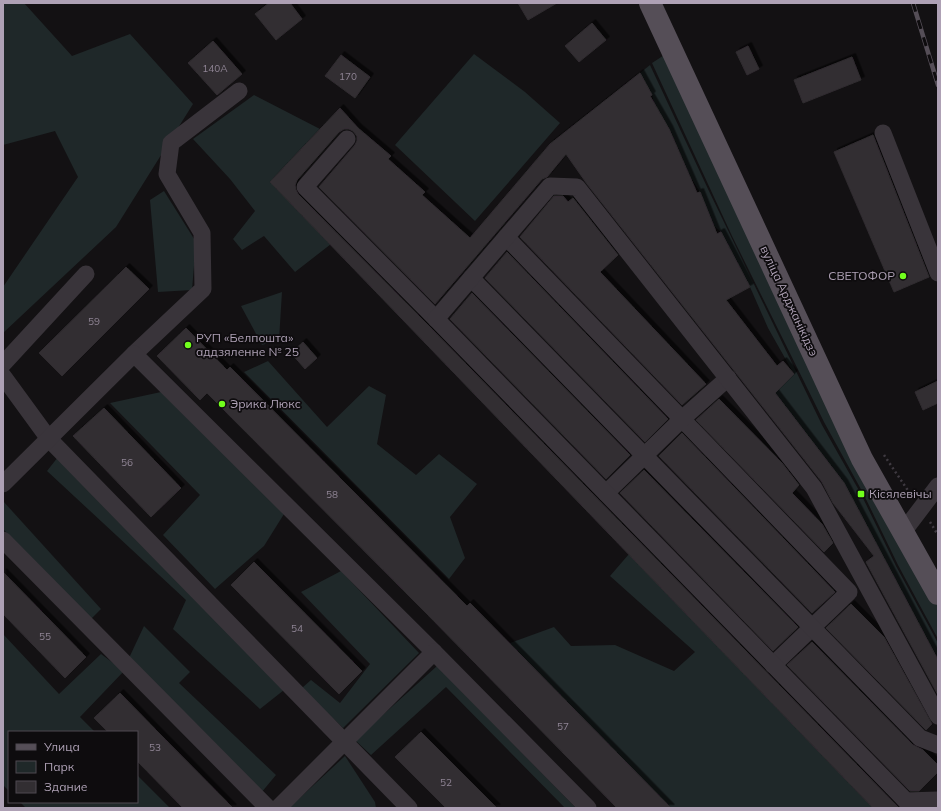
<svg xmlns="http://www.w3.org/2000/svg" width="941" height="811" font-family="Mulish,sans-serif">
  <style>
    .green { fill: #1f2829 }
    .building { fill: #322e32; stroke: #2f2b2f; filter: url(#shadow) }
    .lines { fill: none; stroke-linecap: round; stroke-linejoin: round }
    .path { stroke: #3f3a41; stroke-width: 2.5; stroke-dasharray: 2 3; stroke-linecap: butt }
    .minor { stroke: #39343a; stroke-width: 17 }
    .major { stroke: #554e57; stroke-width: 22 }
    .rail-casing { stroke: #554e57; stroke-width: 4.5 }
    .rail { stroke: #0e0c0e; stroke-width: 3; stroke-dasharray: 9; stroke-linecap: butt }
    .poi-dot { fill: #72ff1d; stroke: #0e0c0e; stroke-width: 1.5 }
    .labels { text-anchor: middle; stroke-width: 3.5; stroke-linejoin: round; paint-order: stroke }
    .number-label { font-size: 10px; fill: #8f8494 }
    .poi-label { font-size: 12px; fill: #aea1b5; stroke: #0e0c0e; text-anchor: start }
    .street-label { font-size: 12px; fill: #aea1b5; stroke: #0e0c0e }
  </style>
  <defs>
    <filter id="shadow"><feDropShadow dx="3.5" dy="-3.5" stdDeviation="0" flood-color="#0009"/></filter>
  </defs>
  <rect width="100%" height="100%" fill="#131113"/>
  <!-- green -->
  <g class="green">
    <path d="M3 3H24L72 56 130 34 193 104 116 227 3 333V287L78 177 55 131 3 145Z"/>
    <path d="M672 50 938 594V639L898 565 863 493 824 422 732 236 652 63Z"/>
    <path d="M474 54 525 92 560 123 475 221 395 145Z"/>
    <path d="M650 65 708 189 822 425 861 494 896 566 938 643V659L844 483 775 393 794 374 768 328 750 287 721 232 714 226 700 192 691 178 671 132 654 103 652 95 640 73Z"/>
    <path d="M254 95 320 129 270 182 331 244 295 272 264 236 242 250 233 239 255 211 230 179 193 139Z"/>
    <path d="M164 191 196 242 192 290 158 292 150 200Z"/>
    <path d="M282 292 279 340 262 345 241 306Z"/>
    <path d="M268 361 327 427 369 386 386 395 377 444 416 475 439 454 477 484 450 517 465 558 449 579 244 372Z"/>
    <path d="M161 392 284 514 264 546 215 589 163 535 200 495 110 403Z"/>
    <path d="M58 457 284 690 260 709 173 629 186 600 47 471Z"/>
    <path d="M3 501 101 609 91 619 3 529Z"/>
    <path d="M629 554 873 808H671L510 643 554 627 571 646 615 645 674 671 695 652 610 576Z"/>
    <path d="M341 571 419 653 343 728 302 688 311 680 340 703 370 664 301 592Z"/>
    <path d="M144 626 190 672 179 683 276 775 261 793 129 658Z"/>
    <path d="M3 634 59 694 101 654 124 671 80 717 95 732H9V791L3 785Z"/>
    <path d="M437 666 576 808H565L446 687 371 755 355 740Z"/>
    <path d="M345 756 375 802 376 808H289Z"/>
    <path d="M137 775 170 808H26L20 802H137Z"/>
  </g>
  <!-- building -->
  <g class="building">
    <path d="M269 3H290L302 19 276 40 255 14Z"/>
    <path d="M518 3H557L528 20Z"/>
    <path d="M592 23 606 40 579 62 565 46Z"/>
    <path d="M213 41 242 74 217 95 188 63Z"/>
    <path d="M748 46 759 69 747 75 736 52Z"/>
    <path d="M341 55 370 77 355 98 325 76Z"/>
    <path d="M852 57 861 80 803 103 794 80Z"/>
    <path d="M640 73 652 95 650 96 669 129 697 193 700 192 717 234 721 232 750 287 726 300 777 366 783 361 794 374 775 393 844 483 938 660V695L866 562 874 556 833 503 822 482 587 184 566 154 547 177 542 179 435 304 319 187 355 145 357 141V136L353 131 349 129H344L339 132 297 180 295 185 296 190 298 194 429 326 899 808H873L270 182 340 108 358 128 391 156 388 159 425 192 422 195 470 238 550 144Z"/>
    <path d="M873 135 929 277 894 292 834 152Z"/>
    <path d="M554 196H563L568 202 573 198 618 255 600 272 706 384 682 405 520 237Z"/>
    <path d="M507 252 668 419 645 442 485 278Z"/>
    <path d="M126 267 149 289 62 376 39 353Z"/>
    <path d="M472 293 630 455 606 479 450 319Z"/>
    <path d="M186 328 227 370 230 367 467 606 470 603 671 808H617L425 612 207 393 200 400 157 356Z"/>
    <path d="M303 342 317 358 305 369 291 353Z"/>
    <path d="M938 381V403L923 410 915 392Z"/>
    <path d="M719 399 782 463 799 485 792 493 822 524 833 543 824 552 696 420Z"/>
    <path d="M104 408 181 488 151 517 73 436Z"/>
    <path d="M682 433 835 592 812 613 659 456Z"/>
    <path d="M644 470 798 627 773 651 620 493Z"/>
    <path d="M254 562 362 671 339 694 231 585Z"/>
    <path d="M3 572 86 657 65 678 3 614Z"/>
    <path d="M851 604 884 637 932 724 926 730 826 628Z"/>
    <path d="M812 642 913 745 923 750 938 765V772L919 791H910L787 665Z"/>
    <path d="M120 693 158 732 233 808H183L137 761V732H108L94 718Z"/>
    <path d="M421 732 497 808H446L395 757Z"/>
  </g>
  <g class="lines">
    <!-- path -->
    <g class="path">
      <path d="M884 455 911 495"/>
      <path d="M930 522 938 535"/>
    </g>
    <!-- minor -->
    <g class="minor">
      <path d="M883 133 938 273"/>
      <path d="M347 139 305 187 436 319"/>
      <path d="M506 237 849 592 773 665"/>
      <path d="M471 278 920 738 938 745"/>
      <path d="M134 354 203 289 202 233 167 174 171 143 239 91"/>
      <path d="M3 364 86 274"/>
      <path d="M3 376 49 439 409 808"/>
      <path d="M3 484 134 354 434 652 588 808"/>
      <path d="M606 493 682 419 728 378"/>
      <path d="M903 532 938 486"/>
      <path d="M3 540 268 808"/>
      <path d="M938 716 814 488 577 187 550 186 436 319 906 801 938 800"/>
      <path d="M278 808 434 652"/>
    </g>
    <!-- major -->
    <path class="major" d="M650 3 862 459 938 594"/>
    <defs>
      <path id="rail" d="M913 3 938 85"/>
    </defs>
    <!-- rail casing -->
    <use href="#rail" class="rail-casing"/>
    <!-- rail -->
    <use href="#rail" class="rail"/>
  </g>
  <!-- markers -->
  <g class="poi-dot">
    <circle cx="903" cy="276" r="4"/>
    <circle cx="188" cy="345" r="4"/>
    <circle cx="222" cy="404" r="4"/>
    <rect x="857" y="490" width="8" height="8" rx="2"/>
  </g>
  <g class="labels">
    <!-- number labels -->
    <g class="number-label">
      <text x="215" y="72">140А</text>
      <text x="348" y="80">170</text>
      <text x="94" y="325">59</text>
      <text x="127" y="466">56</text>
      <text x="332" y="498">58</text>
      <text x="297" y="632">54</text>
      <text x="45" y="640">55</text>
      <text x="563" y="730">57</text>
      <text x="155" y="751">53</text>
      <text x="446" y="786">52</text>
    </g>
    <!-- poi labels -->
    <g class="poi-label">
      <text x="895" y="280" text-anchor="end">СВЕТОФОР</text>
      <text x="196" y="342">РУП «Белпошта»<tspan x="196" dy="14">аддзяленне № 25</tspan></text>
      <text x="230" y="408">Эрика Люкс</text>
      <text x="869" y="498">Кісялевічы</text>
    </g>
    <!-- street labels -->
    <g class="street-label">
      <text transform="translate(789 301) rotate(65)" y="4">вуліца Арджанікідзэ</text>
    </g>
  </g>
  <!-- border -->
  <rect width="941" height="811" fill="none" stroke="#aea1b5" stroke-width="8"/>
  <!-- legend -->
  <rect x="8" y="731" width="130" height="72" fill="#0e0c0e" stroke="#4e4851"/>
  <rect x="16" y="744" width="20" height="6" fill="#554e57" stroke="#4e4851"/>
  <text x="44" y="751" font-size="12" fill="#aea1b5">Улица</text>
  <rect x="16" y="761" width="20" height="12" fill="#1f2829" stroke="#4e4851"/>
  <text x="44" y="771" font-size="12" fill="#aea1b5">Парк</text>
  <rect x="16" y="781" width="20" height="12" fill="#322e32" stroke="#4e4851"/>
  <text x="44" y="791" font-size="12" fill="#aea1b5">Здание</text>
</svg>
